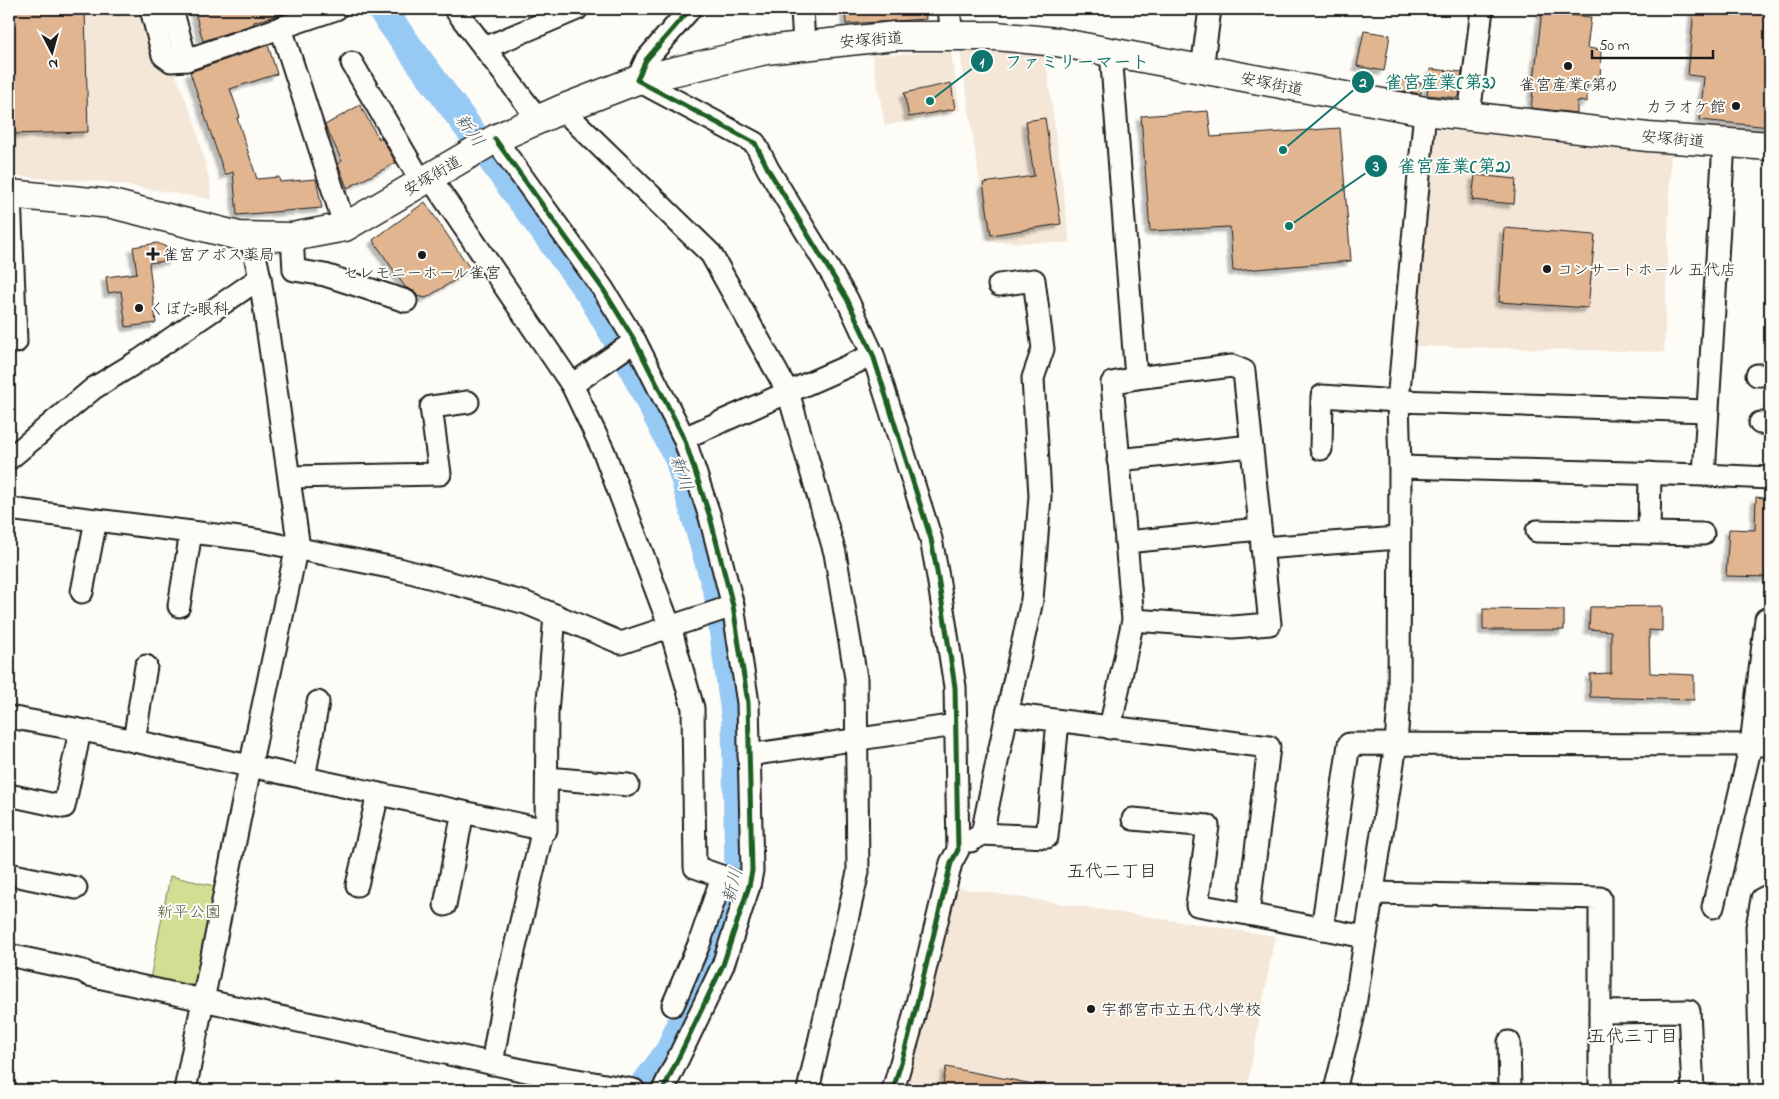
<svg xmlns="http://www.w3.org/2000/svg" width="1779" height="1099" font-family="'Indie Flower','Klee One',sans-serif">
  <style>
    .built { fill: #f4e7d8 }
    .green { fill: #d2de91; stroke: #777d56 }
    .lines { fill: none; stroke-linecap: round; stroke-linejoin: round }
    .river { stroke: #96c9f3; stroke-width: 29 }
    .building { fill: #e0b590; stroke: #1c1c1c; filter: url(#shadow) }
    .minor-casing { stroke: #1c1c1c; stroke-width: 25 }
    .major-casing { stroke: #1c1c1c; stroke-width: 31 }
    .minor { stroke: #fdfcf7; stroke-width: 21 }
    .major { stroke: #fdfcf7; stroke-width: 28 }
    .cycleway-casing { stroke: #fdfcf7; stroke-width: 8 }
    .cycleway { stroke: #1b5e20; stroke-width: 5 }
    .poi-dot { fill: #1c1c1c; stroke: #fdfcf7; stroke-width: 2 }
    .labels { text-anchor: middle; stroke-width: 4; stroke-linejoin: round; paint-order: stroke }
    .street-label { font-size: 16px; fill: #1c1c1c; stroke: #fdfcf7 }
    .poi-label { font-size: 16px; fill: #1c1c1c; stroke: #fdfcf7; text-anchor: start }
    .park-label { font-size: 16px; fill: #53563f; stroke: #fdfcf7 }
    .water-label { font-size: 18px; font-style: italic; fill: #475967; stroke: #fdfcf7 }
    .neighbourhood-label { font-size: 18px; fill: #1c1c1c; stroke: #fdfcf7 }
    .leader { fill: none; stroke: #0f766e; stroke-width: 2 }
    .callout-dot { fill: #0f766e; stroke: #fdfcf7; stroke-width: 2 }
    .mark-label { font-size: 15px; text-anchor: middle; font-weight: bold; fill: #fff }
    .callout-label { font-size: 18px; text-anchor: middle; font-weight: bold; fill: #0f766e; stroke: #fdfcf7; stroke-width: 4; stroke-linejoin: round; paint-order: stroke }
  </style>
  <defs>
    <filter id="shadow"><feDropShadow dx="-4.5" dy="4.5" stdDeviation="1" flood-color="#0004"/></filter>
  </defs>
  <rect width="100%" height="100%" fill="#fdfcf7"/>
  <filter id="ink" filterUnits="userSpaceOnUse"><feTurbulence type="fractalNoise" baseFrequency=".02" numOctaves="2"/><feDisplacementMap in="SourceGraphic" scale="10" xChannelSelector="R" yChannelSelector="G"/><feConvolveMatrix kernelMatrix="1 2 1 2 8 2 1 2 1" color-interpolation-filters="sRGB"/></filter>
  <g filter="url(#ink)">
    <!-- built -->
    <g class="built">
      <path d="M9 9H145L160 62 175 73 194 120 210 183 211 199 105 182 9 176Z"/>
      <path d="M960 51 1045 54 1070 243 989 242Z"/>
      <path d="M951 52 960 110 885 126 872 55Z"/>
      <path d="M1433 129 1671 150 1664 352 1416 346Z"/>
      <path d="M953 887 1275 936 1248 1082 1277 1090H899Z"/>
    </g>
    <!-- green -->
    <path class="green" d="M170 876 219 887 198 992 149 984Z"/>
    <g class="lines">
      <!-- river -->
      <path class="river" d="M381 9 592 296 628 358 679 459 718 593 736 720 739 870 722 922 670 1051 641 1090"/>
    </g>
    <!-- building -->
    <g class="building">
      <path d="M9 9H85L88 132 9 134Z"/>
      <path d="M194 9H286V13L254 22V24L203 41Z"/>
      <path d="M845 9H925L926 19 846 24Z"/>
      <path d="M1542 9H1568L1567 15 1591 17 1587 48 1601 50 1600 83H1587V102L1577 101V113L1531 108Z"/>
      <path d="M1694 9H1770V127L1700 120 1704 77 1688 75Z"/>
      <path d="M1364 31 1390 35 1384 71 1357 66Z"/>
      <path d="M268 45 277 74 230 89 240 117 237 118 257 179 279 177 280 182 316 179 322 208 237 215 233 172 225 175 190 72Z"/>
      <path d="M1430 69 1462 72 1459 98 1427 95Z"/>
      <path d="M1398 80 1422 83 1421 94 1397 90Z"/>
      <path d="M951 83 955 109 909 117 904 93Z"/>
      <path d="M360 105 379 139 381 137 396 163 347 188 338 164 342 161 325 125Z"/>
      <path d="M1208 111 1211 137 1340 128 1351 261 1233 271 1230 227 1150 231 1141 116Z"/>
      <path d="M1045 118 1061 224 991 235 983 183 1034 176 1026 121Z"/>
      <path d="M1475 175 1516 179 1514 204 1472 200Z"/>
      <path d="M425 202 471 270 426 298 417 296 415 292 405 287 373 240Z"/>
      <path d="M1504 228 1595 235 1588 308 1499 302Z"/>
      <path d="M157 243 171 249 173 260 149 263 156 323 126 327 121 291 108 293 106 277 137 273 133 247Z"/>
      <path d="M1756 497 1770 499V577L1726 576 1729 529 1755 530Z"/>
      <path d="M1662 606V631L1649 630 1650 673 1694 675V700L1590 697V674L1611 673V631L1589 629 1590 607Z"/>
      <path d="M1483 609 1564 610V630H1483Z"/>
      <path d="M946 1067 1033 1084 1032 1090H942Z"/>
    </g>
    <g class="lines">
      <defs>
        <g id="minor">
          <path d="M151 9 163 55 171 61 186 60"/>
          <path d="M172 9 186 60 336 9"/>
          <path d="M455 9 538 119"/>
          <path d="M690 9 646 60 637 80 755 143 768 169 847 299 873 355 931 539 938 577 955 687 958 850 951 863 910 1032 893 1090"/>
          <path d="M802 9 804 45"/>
          <path d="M949 9 952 36"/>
          <path d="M281 28 345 227"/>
          <path d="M485 48 577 9"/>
          <path d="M1111 52 1136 378"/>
          <path d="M352 63 421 181"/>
          <path d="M1202 69 1210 9"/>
          <path d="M562 109 711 254 788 392 835 553 856 678 858 872 808 1090"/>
          <path d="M1469 116 1482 9"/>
          <path d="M495 139 603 289 635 341 684 438 710 517 733 606 748 703 752 871 749 886 723 965 663 1090"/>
          <path d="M429 176 572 385 604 452 670 627 693 708 695 867 749 886"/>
          <path d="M10 195 16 342"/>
          <path d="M292 237 294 270 325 275 406 301"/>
          <path d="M999 285 1034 280 1043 349 1033 378 1040 496 1032 600 1007 714"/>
          <path d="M1757 375H1770"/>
          <path d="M572 385 635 341"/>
          <path d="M1760 423H1770"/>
          <path d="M684 438 873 355"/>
          <path d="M1321 449 1322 396 1398 401 1708 411"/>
          <path d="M9 459 94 388 140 360 260 278"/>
          <path d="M1118 460 1251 446"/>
          <path d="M1400 467 1704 475 1724 143"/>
          <path d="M1704 475 1770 478"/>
          <path d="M289 477 440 474 431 407 468 402"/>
          <path d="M9 509 255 540 399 569 526 603 621 643 733 606"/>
          <path d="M1537 531 1649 533 1650 473"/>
          <path d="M1649 533 1703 534"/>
          <path d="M1126 542 1260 529"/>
          <path d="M1262 548 1399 538"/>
          <path d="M82 592 96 520"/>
          <path d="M179 606 191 532"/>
          <path d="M9 717 97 733 546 830 547 713 555 615"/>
          <path d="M1110 728 1133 620 1233 627 1270 624 1244 371 1232 366 1136 378 1112 383 1133 620"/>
          <path d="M134 741 146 666"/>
          <path d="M749 755 956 725"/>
          <path d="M304 778 318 702"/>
          <path d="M547 778 628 785"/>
          <path d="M9 795 64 807 80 731"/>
          <path d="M1133 819 1208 826 1197 905 1248 914"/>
          <path d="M982 834 1007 714 1269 747 1248 914 1365 937"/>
          <path d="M971 841 982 834 1047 837 1058 721"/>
          <path d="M9 874 76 888"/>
          <path d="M357 885 378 794"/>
          <path d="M1373 893 1600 898V1090"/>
          <path d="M445 905 463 812"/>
          <path d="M1713 907 1751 745 1766 619 1770 620"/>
          <path d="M1322 929 1349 744 1770 745"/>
          <path d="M9 955 83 971 89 975 531 1072 634 1090"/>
          <path d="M673 1005 699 944 722 877"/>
          <path d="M1600 1012 1689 1011 1693 1090"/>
          <path d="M1509 1042 1510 1090"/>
          <path d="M492 1064 505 989 543 829"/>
          <path d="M185 1090 250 767 298 541 260 278 251 237"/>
          <path d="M1335 1090 1353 1018 1396 744 1399 702 1400 467 1398 401 1425 111"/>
          <path d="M1761 1090 1757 927 1762 899 1770 895"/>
        </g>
        <path id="major" d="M9 194 112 204 239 236 292 237 345 227 495 139 562 109 637 80 766 50 895 36H996L1057 42 1425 111 1648 137 1770 146"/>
      </defs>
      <!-- minor casing -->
      <use href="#minor" class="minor-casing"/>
      <!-- major casing -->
      <use href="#major" class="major-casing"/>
      <!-- minor -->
      <use href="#minor" class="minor"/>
      <!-- major -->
      <use href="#major" class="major"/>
      <defs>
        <g id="cycleway">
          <path d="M690 9 646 60 637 80 755 143 768 169 847 299 873 355 931 539 938 577 955 687 958 850 951 863 910 1032 893 1090"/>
          <path d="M495 139 603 289 635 341 684 438 710 517 733 606 748 703 752 871 749 886 723 965 663 1090"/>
        </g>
      </defs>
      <!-- cycleway casing -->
      <use href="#cycleway" class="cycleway-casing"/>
      <!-- cycleway -->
      <use href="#cycleway" class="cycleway"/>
    </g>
  </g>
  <!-- markers -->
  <g class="poi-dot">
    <circle cx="1568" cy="66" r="5"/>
    <circle cx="1736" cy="106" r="5"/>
    <path d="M150.5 246.5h5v5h5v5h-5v5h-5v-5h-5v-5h5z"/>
    <circle cx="422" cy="255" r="5"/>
    <circle cx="1547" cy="269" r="5"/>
    <circle cx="139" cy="308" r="5"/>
    <circle cx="1091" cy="1009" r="5"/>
  </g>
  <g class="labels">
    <!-- street labels -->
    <g class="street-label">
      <text transform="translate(871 39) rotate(-4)" y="6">安塚街道</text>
      <text transform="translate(1272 83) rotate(11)" y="6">安塚街道</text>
      <text transform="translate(1673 138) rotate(5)" y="6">安塚街道</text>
      <text transform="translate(432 175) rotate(-30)" y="6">安塚街道</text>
    </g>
    <!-- poi labels -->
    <g class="poi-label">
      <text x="1568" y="90" text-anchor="middle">雀宮産業(第1)</text>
      <text x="1726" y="112" text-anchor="end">カラオケ館</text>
      <text x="163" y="260">雀宮アポス薬局</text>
      <text x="1557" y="275">コンサートホール 五代店</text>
      <text x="422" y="278" text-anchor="middle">セレモニーホール雀宮</text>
      <text x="149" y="314">くぼた眼科</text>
      <text x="1101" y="1015">宇都宮市立五代小学校</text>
    </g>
    <!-- park labels -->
    <g class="park-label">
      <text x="189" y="917">新平公園</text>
    </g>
    <!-- water labels -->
    <g class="water-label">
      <text transform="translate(470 130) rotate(54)" y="6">新川</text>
      <text transform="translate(682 473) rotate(71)" y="6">新川</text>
      <text transform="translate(732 885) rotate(-76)" y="6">新川</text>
    </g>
    <!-- neighbourhood labels -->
    <g class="neighbourhood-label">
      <text x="1112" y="877">五代二丁目</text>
      <text x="1633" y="1042">五代三丁目</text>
    </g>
  </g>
  <!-- callouts -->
  <path class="leader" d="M930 101L982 61M1283 150L1363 82M1289 226L1376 166"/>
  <g class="callout-dot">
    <circle cx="930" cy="101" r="5"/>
    <circle cx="1283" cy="150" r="5"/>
    <circle cx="1289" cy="226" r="5"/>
    <circle cx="982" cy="61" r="12"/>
    <circle cx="1363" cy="82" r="12"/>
    <circle cx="1376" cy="166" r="12"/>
  </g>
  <g class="mark-label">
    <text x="982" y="67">1</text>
    <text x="1363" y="87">2</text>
    <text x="1376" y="171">3</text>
  </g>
  <g class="callout-label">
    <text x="1077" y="68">ファミリーマート</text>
    <text x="1440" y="88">雀宮産業(第3)</text>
    <text x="1454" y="172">雀宮産業(第2)</text>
  </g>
  <!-- margin -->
  <rect width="1779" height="1099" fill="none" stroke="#fdfcf7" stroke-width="30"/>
  <rect x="15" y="15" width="1749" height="1069" fill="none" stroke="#1c1c1c" stroke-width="2" filter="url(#ink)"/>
  <!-- north arrow -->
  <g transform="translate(52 52) rotate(174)" stroke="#fdfcf7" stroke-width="4" paint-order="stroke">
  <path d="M0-4L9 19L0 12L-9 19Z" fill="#1c1c1c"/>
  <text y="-8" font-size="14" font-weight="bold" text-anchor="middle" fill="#1c1c1c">N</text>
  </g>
  <!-- scale -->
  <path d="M1592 50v8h121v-8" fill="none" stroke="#1c1c1c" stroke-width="2.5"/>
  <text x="1599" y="50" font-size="15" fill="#1c1c1c" stroke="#fdfcf7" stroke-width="4" paint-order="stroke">50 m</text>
</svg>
